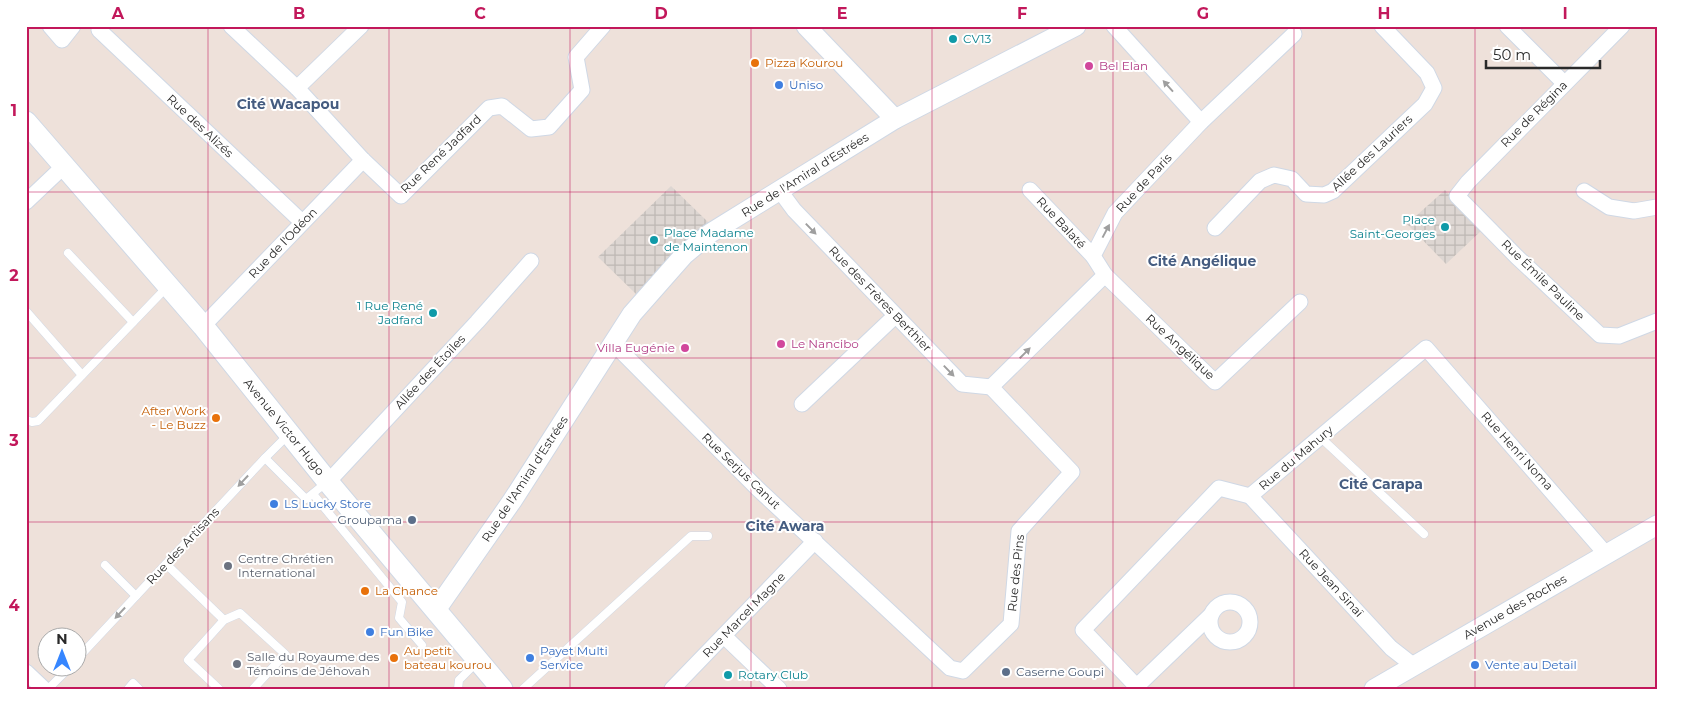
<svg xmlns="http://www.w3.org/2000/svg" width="1683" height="715" font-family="Montserrat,sans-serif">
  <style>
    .plaza { fill: url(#plaza-grid) }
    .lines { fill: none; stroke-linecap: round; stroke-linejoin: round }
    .service-casing { stroke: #cfd8e5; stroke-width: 9 }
    .minor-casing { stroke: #cfd8e5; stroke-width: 17 }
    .tertiary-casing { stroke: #cfd8e5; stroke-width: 21 }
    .secondary-casing { stroke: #cfd8e5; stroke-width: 23 }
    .service { stroke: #fff; stroke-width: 8 }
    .minor { stroke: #fff; stroke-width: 15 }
    .tertiary { stroke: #fff; stroke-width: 19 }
    .secondary { stroke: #fff; stroke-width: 21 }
    .oneway { fill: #9f9f9f }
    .grid { fill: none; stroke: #c2185b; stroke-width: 1; stroke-opacity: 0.55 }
    .culture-dot { fill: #0f9aa8; stroke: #fff; stroke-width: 2 }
    .food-dot { fill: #e8710a; stroke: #fff; stroke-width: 2 }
    .hotel-dot { fill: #d1479c; stroke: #fff; stroke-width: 2 }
    .shop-dot { fill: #3f7fe0; stroke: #fff; stroke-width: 2 }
    .service-dot { fill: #5c6f8a; stroke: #fff; stroke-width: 2 }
    .worship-dot { fill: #6b7280; stroke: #fff; stroke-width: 2 }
    .labels { text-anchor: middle; stroke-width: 4; stroke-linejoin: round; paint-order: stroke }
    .culture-label { font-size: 12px; fill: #0d838f; stroke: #fff; text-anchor: start }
    .food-label { font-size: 12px; fill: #c56008; stroke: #fff; text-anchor: start }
    .hotel-label { font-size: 12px; fill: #b23c85; stroke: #fff; text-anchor: start }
    .shop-label { font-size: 12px; fill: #366cbe; stroke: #fff; text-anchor: start }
    .street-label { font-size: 12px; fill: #2a2a2a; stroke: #fff }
    .service-label { font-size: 12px; fill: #4e5e75; stroke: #fff; text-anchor: end }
    .worship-label { font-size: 12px; fill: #5b616d; stroke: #fff; text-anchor: start }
    .neighbourhood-label { font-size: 14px; font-weight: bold; fill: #455c80; stroke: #fff }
    .neatline { fill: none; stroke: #c2185b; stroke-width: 2 }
    .grid-label { font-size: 16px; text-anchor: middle; font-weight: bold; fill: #c2185b }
  </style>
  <defs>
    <pattern id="plaza-grid" width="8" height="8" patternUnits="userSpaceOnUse" patternTransform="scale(1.25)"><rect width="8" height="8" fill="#ddd6d2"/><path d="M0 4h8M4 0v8" fill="none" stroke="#beb8b4"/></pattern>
  </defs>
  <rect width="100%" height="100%" fill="#eee1da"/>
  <!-- plaza -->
  <g class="plaza">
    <path d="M671 186 709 223 636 294 598 257Z"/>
    <path d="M1445 190 1482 230 1446 264 1407 224Z"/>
  </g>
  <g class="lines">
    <defs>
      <g id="service">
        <path d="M68 253 133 322"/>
        <path d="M26 311 82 375"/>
        <path d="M26 420 32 422 38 421 167 287"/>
        <path d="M1320 437 1424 534"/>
        <path d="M265 458 306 499 327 482"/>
        <path d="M313 494 402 602 399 618 422 645"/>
        <path d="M166 564 224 620"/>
        <path d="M105 565 136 596"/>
        <path d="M78 658 265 458 288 435"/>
        <path d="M48 689 69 668"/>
        <path d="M128 689 133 683 139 689"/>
        <path d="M219 689 188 660 224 620 240 613 285 654 253 689"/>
        <path d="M458 689 459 680 477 662"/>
        <path d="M523 689 691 536H708"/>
      </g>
      <g id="minor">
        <path d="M50 26 62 40 73 26"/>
        <path d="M231 26 297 88 363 160 401 196 489 108 502 106 531 129 549 127 582 90 576 57 603 26"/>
        <path d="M1114 26 1201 122"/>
        <path d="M1507 26 1564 83"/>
        <path d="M1622 26 1468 182 1457 196 1517 257 1600 335 1619 336 1657 321"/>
        <path d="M99 30 302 222"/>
        <path d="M297 88 361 26"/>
        <path d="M1030 190 1093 256"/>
        <path d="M780 191 794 210 962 384 991 387"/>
        <path d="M1584 191 1609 207 1634 211 1657 207"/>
        <path d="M26 202 64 166"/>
        <path d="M1215 228 1260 181 1274 175 1292 179 1306 194 1324 195 1333 191 1425 104 1434 88 1427 73 1382 26"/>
        <path d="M1105 275 1215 382 1300 302"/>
        <path d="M203 326 363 160"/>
        <path d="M613 343 757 488 950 668 963 671 1011 624 1019 531 1072 472 991 387"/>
        <path d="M991 387 1105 275 1093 256 1115 213 1201 122 1294 34"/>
        <path d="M802 404 895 316"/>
        <path d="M328 482 477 322 531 261"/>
        <path d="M1250 496 1391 648 1414 666"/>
        <circle cx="1230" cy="622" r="20"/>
        <path d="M724 636 779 689"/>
        <path d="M26 672 44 689"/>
        <path d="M1136 687 1211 615"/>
        <path d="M672 689 815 541"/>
        <path d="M1139 689 1083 630 1219 488 1250 496 1426 348 1606 554"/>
      </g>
      <g id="tertiary">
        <path d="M806 26 895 119"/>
        <path d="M436 610 512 501 632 314 684 255 709 234 895 119 1076 26"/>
        <path d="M1374 689 1657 525"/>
      </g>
      <path id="secondary" d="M26 122 203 326 328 482 502 689"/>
    </defs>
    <!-- service casing -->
    <use href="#service" class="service-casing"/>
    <!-- minor casing -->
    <use href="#minor" class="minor-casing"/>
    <!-- tertiary casing -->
    <use href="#tertiary" class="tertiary-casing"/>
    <!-- secondary casing -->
    <use href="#secondary" class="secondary-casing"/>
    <!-- service -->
    <use href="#service" class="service"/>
    <!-- minor -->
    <use href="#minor" class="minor"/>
    <!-- tertiary -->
    <use href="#tertiary" class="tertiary"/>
    <!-- secondary -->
    <use href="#secondary" class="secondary"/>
  </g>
  <!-- one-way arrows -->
  <defs><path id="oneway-solid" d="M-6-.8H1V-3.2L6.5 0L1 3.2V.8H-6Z" transform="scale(1.25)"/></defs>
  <g class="oneway">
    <use href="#oneway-solid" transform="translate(1168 86) rotate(-132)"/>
    <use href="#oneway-solid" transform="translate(811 229) rotate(46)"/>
    <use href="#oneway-solid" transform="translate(1106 231) rotate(-62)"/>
    <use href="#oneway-solid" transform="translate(1025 353) rotate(-45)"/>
    <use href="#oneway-solid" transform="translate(949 371) rotate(46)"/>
    <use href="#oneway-solid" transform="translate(243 481) rotate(133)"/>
    <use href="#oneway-solid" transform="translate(120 613) rotate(133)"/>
  </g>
  <!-- grid -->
  <path class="grid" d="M208 26V689M389 26V689M570 26V689M751 26V689M932 26V689M1113 26V689M1294 26V689M1475 26V689M26 192H1657M26 358H1657M26 522H1657"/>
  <!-- markers -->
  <g class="culture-dot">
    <circle cx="953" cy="39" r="5"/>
    <circle cx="1445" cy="227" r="5"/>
    <circle cx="654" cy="240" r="5"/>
    <circle cx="433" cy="313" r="5"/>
    <circle cx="728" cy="675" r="5"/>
  </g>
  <g class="food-dot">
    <circle cx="755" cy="63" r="5"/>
    <circle cx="216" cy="418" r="5"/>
    <circle cx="365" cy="591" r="5"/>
    <circle cx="394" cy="658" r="5"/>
  </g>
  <g class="hotel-dot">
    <circle cx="1089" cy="66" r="5"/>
    <circle cx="781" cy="344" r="5"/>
    <circle cx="685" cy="348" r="5"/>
  </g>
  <g class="shop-dot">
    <circle cx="779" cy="85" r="5"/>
    <circle cx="274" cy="504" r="5"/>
    <circle cx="370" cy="632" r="5"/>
    <circle cx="530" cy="658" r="5"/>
    <circle cx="1475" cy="665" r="5"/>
  </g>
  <g class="service-dot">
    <circle cx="412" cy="520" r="5"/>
    <circle cx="1006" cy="672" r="5"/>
  </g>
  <g class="worship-dot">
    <circle cx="228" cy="566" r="5"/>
    <circle cx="237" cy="664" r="5"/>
  </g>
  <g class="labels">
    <!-- culture labels -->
    <g class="culture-label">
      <text x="963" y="43">CV13</text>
      <text x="1435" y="224" text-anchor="end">Place<tspan x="1435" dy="14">Saint-Georges</tspan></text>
      <text x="664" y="237">Place Madame<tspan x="664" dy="14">de Maintenon</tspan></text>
      <text x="423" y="310" text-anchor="end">1 Rue René<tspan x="423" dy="14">Jadfard</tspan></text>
      <text x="738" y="679">Rotary Club</text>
    </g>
    <!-- food labels -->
    <g class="food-label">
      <text x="765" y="67">Pizza Kourou</text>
      <text x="206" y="415" text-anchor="end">After Work<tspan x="206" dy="14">- Le Buzz</tspan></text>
      <text x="375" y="595">La Chance</text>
      <text x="404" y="655">Au petit<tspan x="404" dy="14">bateau kourou</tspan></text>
    </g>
    <!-- hotel labels -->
    <g class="hotel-label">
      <text x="1099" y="70">Bel Elan</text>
      <text x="791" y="348">Le Nancibo</text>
      <text x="675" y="352" text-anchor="end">Villa Eugénie</text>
    </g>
    <!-- shop labels -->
    <g class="shop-label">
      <text x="789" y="89">Uniso</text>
      <text x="284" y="508">LS Lucky Store</text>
      <text x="380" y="636">Fun Bike</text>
      <text x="540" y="655">Payet Multi<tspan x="540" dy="14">Service</tspan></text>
      <text x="1485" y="669">Vente au Detail</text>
    </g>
    <!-- street labels -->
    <g class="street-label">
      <text transform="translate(1534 114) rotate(-45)" y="4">Rue de Régina</text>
      <text transform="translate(200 126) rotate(43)" y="4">Rue des Alizés</text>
      <text transform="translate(1372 153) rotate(-43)" y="4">Allée des Lauriers</text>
      <text transform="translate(441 154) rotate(-44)" y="4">Rue René Jadfard</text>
      <text transform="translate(805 175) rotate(-32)" y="4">Rue de l'Amiral d'Estrées</text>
      <text transform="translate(1144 183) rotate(-47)" y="4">Rue de Paris</text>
      <text transform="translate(1061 223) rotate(47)" y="4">Rue Balaté</text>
      <text transform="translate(283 243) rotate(-46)" y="4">Rue de l'Odéon</text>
      <text transform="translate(1543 280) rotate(44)" y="4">Rue Émile Pauline</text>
      <text transform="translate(880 299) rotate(46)" y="4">Rue des Frères Berthier</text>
      <text transform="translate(1180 347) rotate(43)" y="4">Rue Angélique</text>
      <text transform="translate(430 372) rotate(-47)" y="4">Allée des Étoiles</text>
      <text transform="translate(284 427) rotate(51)" y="4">Avenue Victor Hugo</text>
      <text transform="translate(1517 451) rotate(48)" y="4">Rue Henri Noma</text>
      <text transform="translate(1296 458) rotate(-40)" y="4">Rue du Mahury</text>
      <text transform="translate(741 471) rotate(44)" y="4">Rue Serjus Canut</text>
      <text transform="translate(525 479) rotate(-57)" y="4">Rue de l'Amiral d'Estrées</text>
      <text transform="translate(183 546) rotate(-47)" y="4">Rue des Artisans</text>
      <text transform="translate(1016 573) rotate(-84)" y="4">Rue des Pins</text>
      <text transform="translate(1331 583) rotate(47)" y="4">Rue Jean Sinaï</text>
      <text transform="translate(1515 607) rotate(-30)" y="4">Avenue des Roches</text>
      <text transform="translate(744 615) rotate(-46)" y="4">Rue Marcel Magne</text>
    </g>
    <!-- service labels -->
    <g class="service-label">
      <text x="402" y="524">Groupama</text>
      <text x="1016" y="676" text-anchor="start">Caserne Goupi</text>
    </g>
    <!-- worship labels -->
    <g class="worship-label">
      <text x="238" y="563">Centre Chrétien<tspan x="238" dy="14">International</tspan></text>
      <text x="247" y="661">Salle du Royaume des<tspan x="247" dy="14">Témoins de Jéhovah</tspan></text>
    </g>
    <!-- neighbourhood labels -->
    <g class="neighbourhood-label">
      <text x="288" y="109">Cité Wacapou</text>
      <text x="1202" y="266">Cité Angélique</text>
      <text x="1381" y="489">Cité Carapa</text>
      <text x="785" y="531">Cité Awara</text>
    </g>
  </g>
  <!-- border -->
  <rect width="1683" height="715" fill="none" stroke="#ffffff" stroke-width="55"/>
  <!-- north arrow -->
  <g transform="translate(62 652)"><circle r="24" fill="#ffffff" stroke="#aaaaaa"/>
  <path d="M0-4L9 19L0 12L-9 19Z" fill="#3686ff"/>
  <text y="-8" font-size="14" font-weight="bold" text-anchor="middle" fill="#2a2a2a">N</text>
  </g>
  <!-- scale -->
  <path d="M1486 60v8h114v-8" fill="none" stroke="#2a2a2a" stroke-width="2.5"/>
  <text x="1493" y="60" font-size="15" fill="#2a2a2a" stroke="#ffffff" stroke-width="4" paint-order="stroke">50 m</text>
  <rect x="28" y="28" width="1628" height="660" class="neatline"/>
  <g class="grid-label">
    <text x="118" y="19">A</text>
    <text x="299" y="19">B</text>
    <text x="480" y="19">C</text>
    <text x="661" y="19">D</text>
    <text x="842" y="19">E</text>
    <text x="1022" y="19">F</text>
    <text x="1203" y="19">G</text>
    <text x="1384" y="19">H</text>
    <text x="1565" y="19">I</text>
    <text x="14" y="116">1</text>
    <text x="14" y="281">2</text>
    <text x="14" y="446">3</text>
    <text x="14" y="611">4</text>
  </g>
</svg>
